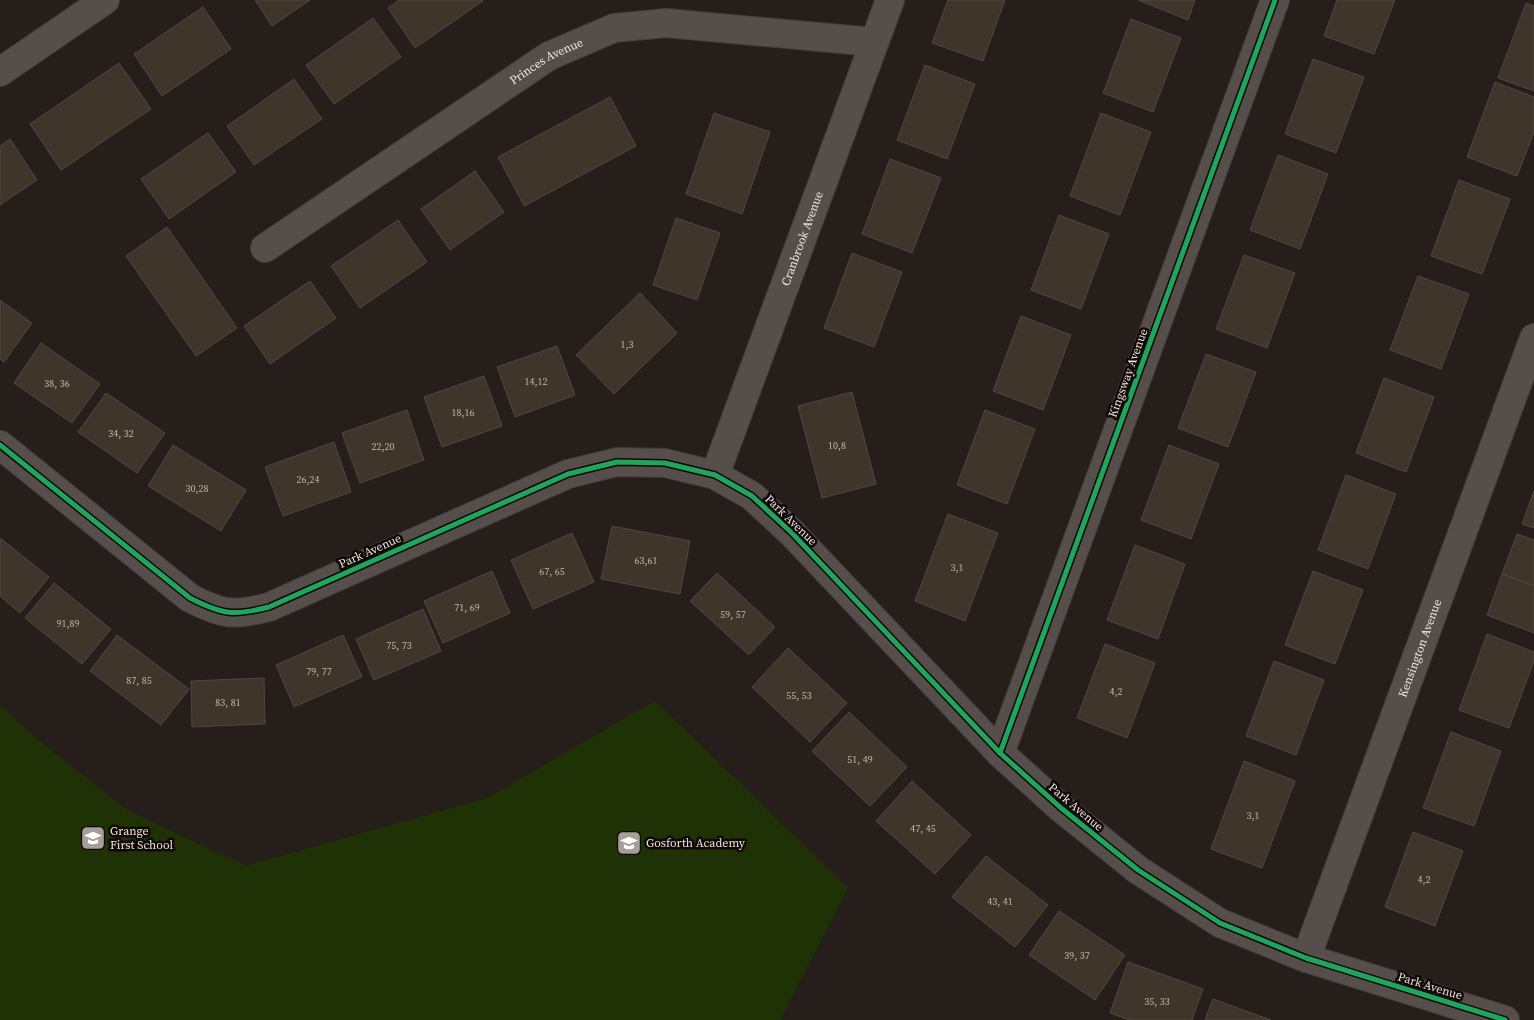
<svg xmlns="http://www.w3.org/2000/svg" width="1534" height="1020" font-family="'Source Serif 4',serif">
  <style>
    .green { fill: #1e3205 }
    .building { fill: #40352b; stroke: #4e4843 }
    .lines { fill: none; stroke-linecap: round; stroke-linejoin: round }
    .street-casing { stroke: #433c3a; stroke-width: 30 }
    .street { stroke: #554e4b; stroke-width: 28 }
    .cycleway-casing { stroke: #0e0806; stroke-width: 8 }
    .cycleway { stroke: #20a55d; stroke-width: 5 }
    .labels { text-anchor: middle; stroke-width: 5; stroke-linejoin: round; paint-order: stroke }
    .number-label { font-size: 10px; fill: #c2b7b0 }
    .street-label { font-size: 12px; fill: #ede2dd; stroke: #0e0806 }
    .poi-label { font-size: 12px; fill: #ede2dd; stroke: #0e0806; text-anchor: start }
  </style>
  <rect width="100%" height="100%" fill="#261e1b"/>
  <!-- green -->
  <path class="green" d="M655 701 848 888 780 1020H0V705L32 735 127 810 246 866 487 798Z"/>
  <!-- building -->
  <g class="building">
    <path d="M255 0H310L272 26Z"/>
    <path d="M399 0H482L483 1 415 48 388 8Z"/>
    <path d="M948 0H1005L983 61 932 43Z"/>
    <path d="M1138 0H1195L1188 20Z"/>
    <path d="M1337 0H1395L1374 54 1324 36Z"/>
    <path d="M1526 3 1534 6V91L1498 78Z"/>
    <path d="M203 7 231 49 162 96 134 54Z"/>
    <path d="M373 18 401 57 334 104 306 65Z"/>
    <path d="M1131 19 1181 38 1153 112 1103 93Z"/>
    <path d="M1313 59 1364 77 1336 153 1285 134Z"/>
    <path d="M119 63 151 109 61 170 30 124Z"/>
    <path d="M925 65 975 84 947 159 897 140Z"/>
    <path d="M294 79 322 119 254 165 227 126Z"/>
    <path d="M1495 82 1534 97V132L1517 176 1467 157Z"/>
    <path d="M610 97 636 146 524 206 498 157Z"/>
    <path d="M714 113 770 132 742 214 686 194Z"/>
    <path d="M1101 113 1151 132 1120 215 1070 196Z"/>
    <path d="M208 133 236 172 169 219 141 179Z"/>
    <path d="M10 139 37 180 0 205V146Z"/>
    <path d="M1278 155 1328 174 1300 249 1250 230Z"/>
    <path d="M890 159 941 178 912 253 862 234Z"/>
    <path d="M475 171 504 212 450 250 421 209Z"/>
    <path d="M1459 180 1510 199 1482 274 1431 256Z"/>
    <path d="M1059 215 1109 234 1081 309 1031 290Z"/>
    <path d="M676 218 720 233 697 300 653 285Z"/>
    <path d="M398 220 427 262 360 308 331 266Z"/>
    <path d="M167 227 237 328 196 356 126 256Z"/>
    <path d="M852 253 902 272 874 347 824 328Z"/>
    <path d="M1244 255 1295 273 1267 348 1216 329Z"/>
    <path d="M1418 276 1469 294 1441 369 1390 350Z"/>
    <path d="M310 281 336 318 270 364 244 326Z"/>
    <path d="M640 293 677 333 614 394 576 355Z"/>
    <path d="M0 300 32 323 4 362 0 359Z"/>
    <path d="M1021 316 1071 335 1043 410 993 391Z"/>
    <path d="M41 343 100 384 72 423 14 383Z"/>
    <path d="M557 346 575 395 515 417 497 367Z"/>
    <path d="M1206 354 1256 372 1228 447 1178 428Z"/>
    <path d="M484 376 502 426 442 447 424 397Z"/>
    <path d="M1384 378 1434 397 1406 472 1356 453Z"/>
    <path d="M852 392 876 484 822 498 798 406Z"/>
    <path d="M106 393 165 433 137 473 78 432Z"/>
    <path d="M407 410 424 460 360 483 342 433Z"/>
    <path d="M985 410 1035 429 1007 504 957 485Z"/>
    <path d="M334 442 351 492 283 516 265 467Z"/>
    <path d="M173 445 246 490 221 531 148 486Z"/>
    <path d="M1169 445 1219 464 1191 539 1141 520Z"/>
    <path d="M1346 475 1396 494 1368 569 1318 550Z"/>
    <path d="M1534 491V528L1522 524Z"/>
    <path d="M948 514 998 533 965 621 915 601Z"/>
    <path d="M612 526 690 541 680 594 601 579Z"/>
    <path d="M572 533 594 582 533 609 511 560Z"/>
    <path d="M1517 534 1534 540V586L1502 574Z"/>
    <path d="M0 538 49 577 20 613 0 596Z"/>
    <path d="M1135 545 1185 564 1158 639 1107 620Z"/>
    <path d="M492 571 510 613 443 643 424 601Z"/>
    <path d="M1313 571 1363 590 1335 664 1285 645Z"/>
    <path d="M717 573 775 627 749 655 690 601Z"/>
    <path d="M1502 574 1534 586V633L1487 615Z"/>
    <path d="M54 583 111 629 82 664 25 618Z"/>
    <path d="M423 609 441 651 374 680 356 639Z"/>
    <path d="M1487 634 1534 652V661L1509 728 1459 710Z"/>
    <path d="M117 635 189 689 161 725 90 671Z"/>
    <path d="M343 635 362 677 294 707 276 665Z"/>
    <path d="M1105 644 1155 663 1127 738 1077 718Z"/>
    <path d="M788 648 847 703 810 742 752 687Z"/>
    <path d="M1274 661 1324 680 1296 755 1246 736Z"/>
    <path d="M264 678 265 724 192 727 191 681Z"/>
    <path d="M849 712 907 767 870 806 812 751Z"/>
    <path d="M1451 732 1501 751 1474 826 1423 808Z"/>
    <path d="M1244 761 1295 781 1262 868 1211 849Z"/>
    <path d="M912 781 971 835 935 874 876 821Z"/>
    <path d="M1413 832 1463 851 1435 926 1385 907Z"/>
    <path d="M986 856 1048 905 1015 947 952 897Z"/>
    <path d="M1059 911 1125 955 1095 1000 1029 955Z"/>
    <path d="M1128 962 1203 989 1192 1020H1130L1110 1013Z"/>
    <path d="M1213 999 1271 1020H1205Z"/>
  </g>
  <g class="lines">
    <defs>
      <g id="street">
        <path d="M0 72 105 0"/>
        <path id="s1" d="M265 248 549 56 614 28 666 23 874 42"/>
        <path d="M0 445 190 598C223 615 234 616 269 607L568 474 617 462 665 463 715 475 752 496 792 533 1000 753 1061 808 1138 870 1220 923 1306 958 1505 1020"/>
        <path id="s2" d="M715 475 890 0"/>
        <path d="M1000 753 1275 0"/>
        <path id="s3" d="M1306 958 1534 338"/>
      </g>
    </defs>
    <!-- street casing -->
    <use href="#street" class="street-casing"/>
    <!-- street -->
    <use href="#street" class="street"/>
    <defs>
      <g id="cycleway">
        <path d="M0 445 190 598C223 615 234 616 269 607L568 474 617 462 665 463 715 475 752 496 792 533 1000 753 1061 808 1138 870 1220 923 1306 958 1505 1020"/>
        <path d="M1000 753 1275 0"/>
      </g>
    </defs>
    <!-- cycleway casing -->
    <use href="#cycleway" class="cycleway-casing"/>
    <!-- cycleway -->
    <use href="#cycleway" class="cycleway"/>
  </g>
  <!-- icons -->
  <defs>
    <symbol id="school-square" viewBox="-11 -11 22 22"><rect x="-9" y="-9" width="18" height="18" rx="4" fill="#a79d99" stroke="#0e0806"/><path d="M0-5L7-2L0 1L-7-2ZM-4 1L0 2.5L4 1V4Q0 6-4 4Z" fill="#fff"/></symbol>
  </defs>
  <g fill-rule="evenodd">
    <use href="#school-square" x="79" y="824" width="28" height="28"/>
    <use href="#school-square" x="615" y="829" width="28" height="28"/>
  </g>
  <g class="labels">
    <!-- number labels -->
    <g class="number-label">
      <text x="627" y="348">1,3</text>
      <text x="536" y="385">14,12</text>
      <text x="57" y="387">38, 36</text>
      <text x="463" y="416">18,16</text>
      <text x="121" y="437">34, 32</text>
      <text x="837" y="449">10,8</text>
      <text x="383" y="450">22,20</text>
      <text x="308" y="483">26,24</text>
      <text x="197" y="492">30,28</text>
      <text x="646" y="564">63,61</text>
      <text x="957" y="571">3,1</text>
      <text x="552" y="575">67, 65</text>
      <text x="467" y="611">71, 69</text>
      <text x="733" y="618">59, 57</text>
      <text x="68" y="627">91,89</text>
      <text x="399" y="649">75, 73</text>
      <text x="319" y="675">79, 77</text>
      <text x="139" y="684">87, 85</text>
      <text x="1116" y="695">4,2</text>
      <text x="799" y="699">55, 53</text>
      <text x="228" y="706">83, 81</text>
      <text x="860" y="763">51, 49</text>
      <text x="1253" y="819">3,1</text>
      <text x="923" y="832">47, 45</text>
      <text x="1424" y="883">4,2</text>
      <text x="1000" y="905">43, 41</text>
      <text x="1077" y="959">39, 37</text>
      <text x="1157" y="1005">35, 33</text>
    </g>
    <!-- street labels -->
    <g class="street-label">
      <text dy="4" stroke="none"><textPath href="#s1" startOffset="338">Princes Avenue</textPath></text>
      <text dy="4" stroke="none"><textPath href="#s2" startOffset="252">Cranbrook Avenue</textPath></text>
      <text transform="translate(1128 373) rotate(-70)" y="4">Kingsway Avenue</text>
      <text transform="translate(791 520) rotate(44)" y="4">Park Avenue</text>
      <text transform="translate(370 551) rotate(-24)" y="4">Park Avenue</text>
      <text dy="4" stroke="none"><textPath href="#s3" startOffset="330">Kensington Avenue</textPath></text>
      <text transform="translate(1076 807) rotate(40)" y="4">Park Avenue</text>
      <text transform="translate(1430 986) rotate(17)" y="4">Park Avenue</text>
    </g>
    <!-- poi labels -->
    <g class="poi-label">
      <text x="110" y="835">Grange<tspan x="110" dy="14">First School</tspan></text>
      <text x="646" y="847">Gosforth Academy</text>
    </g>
  </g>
</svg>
